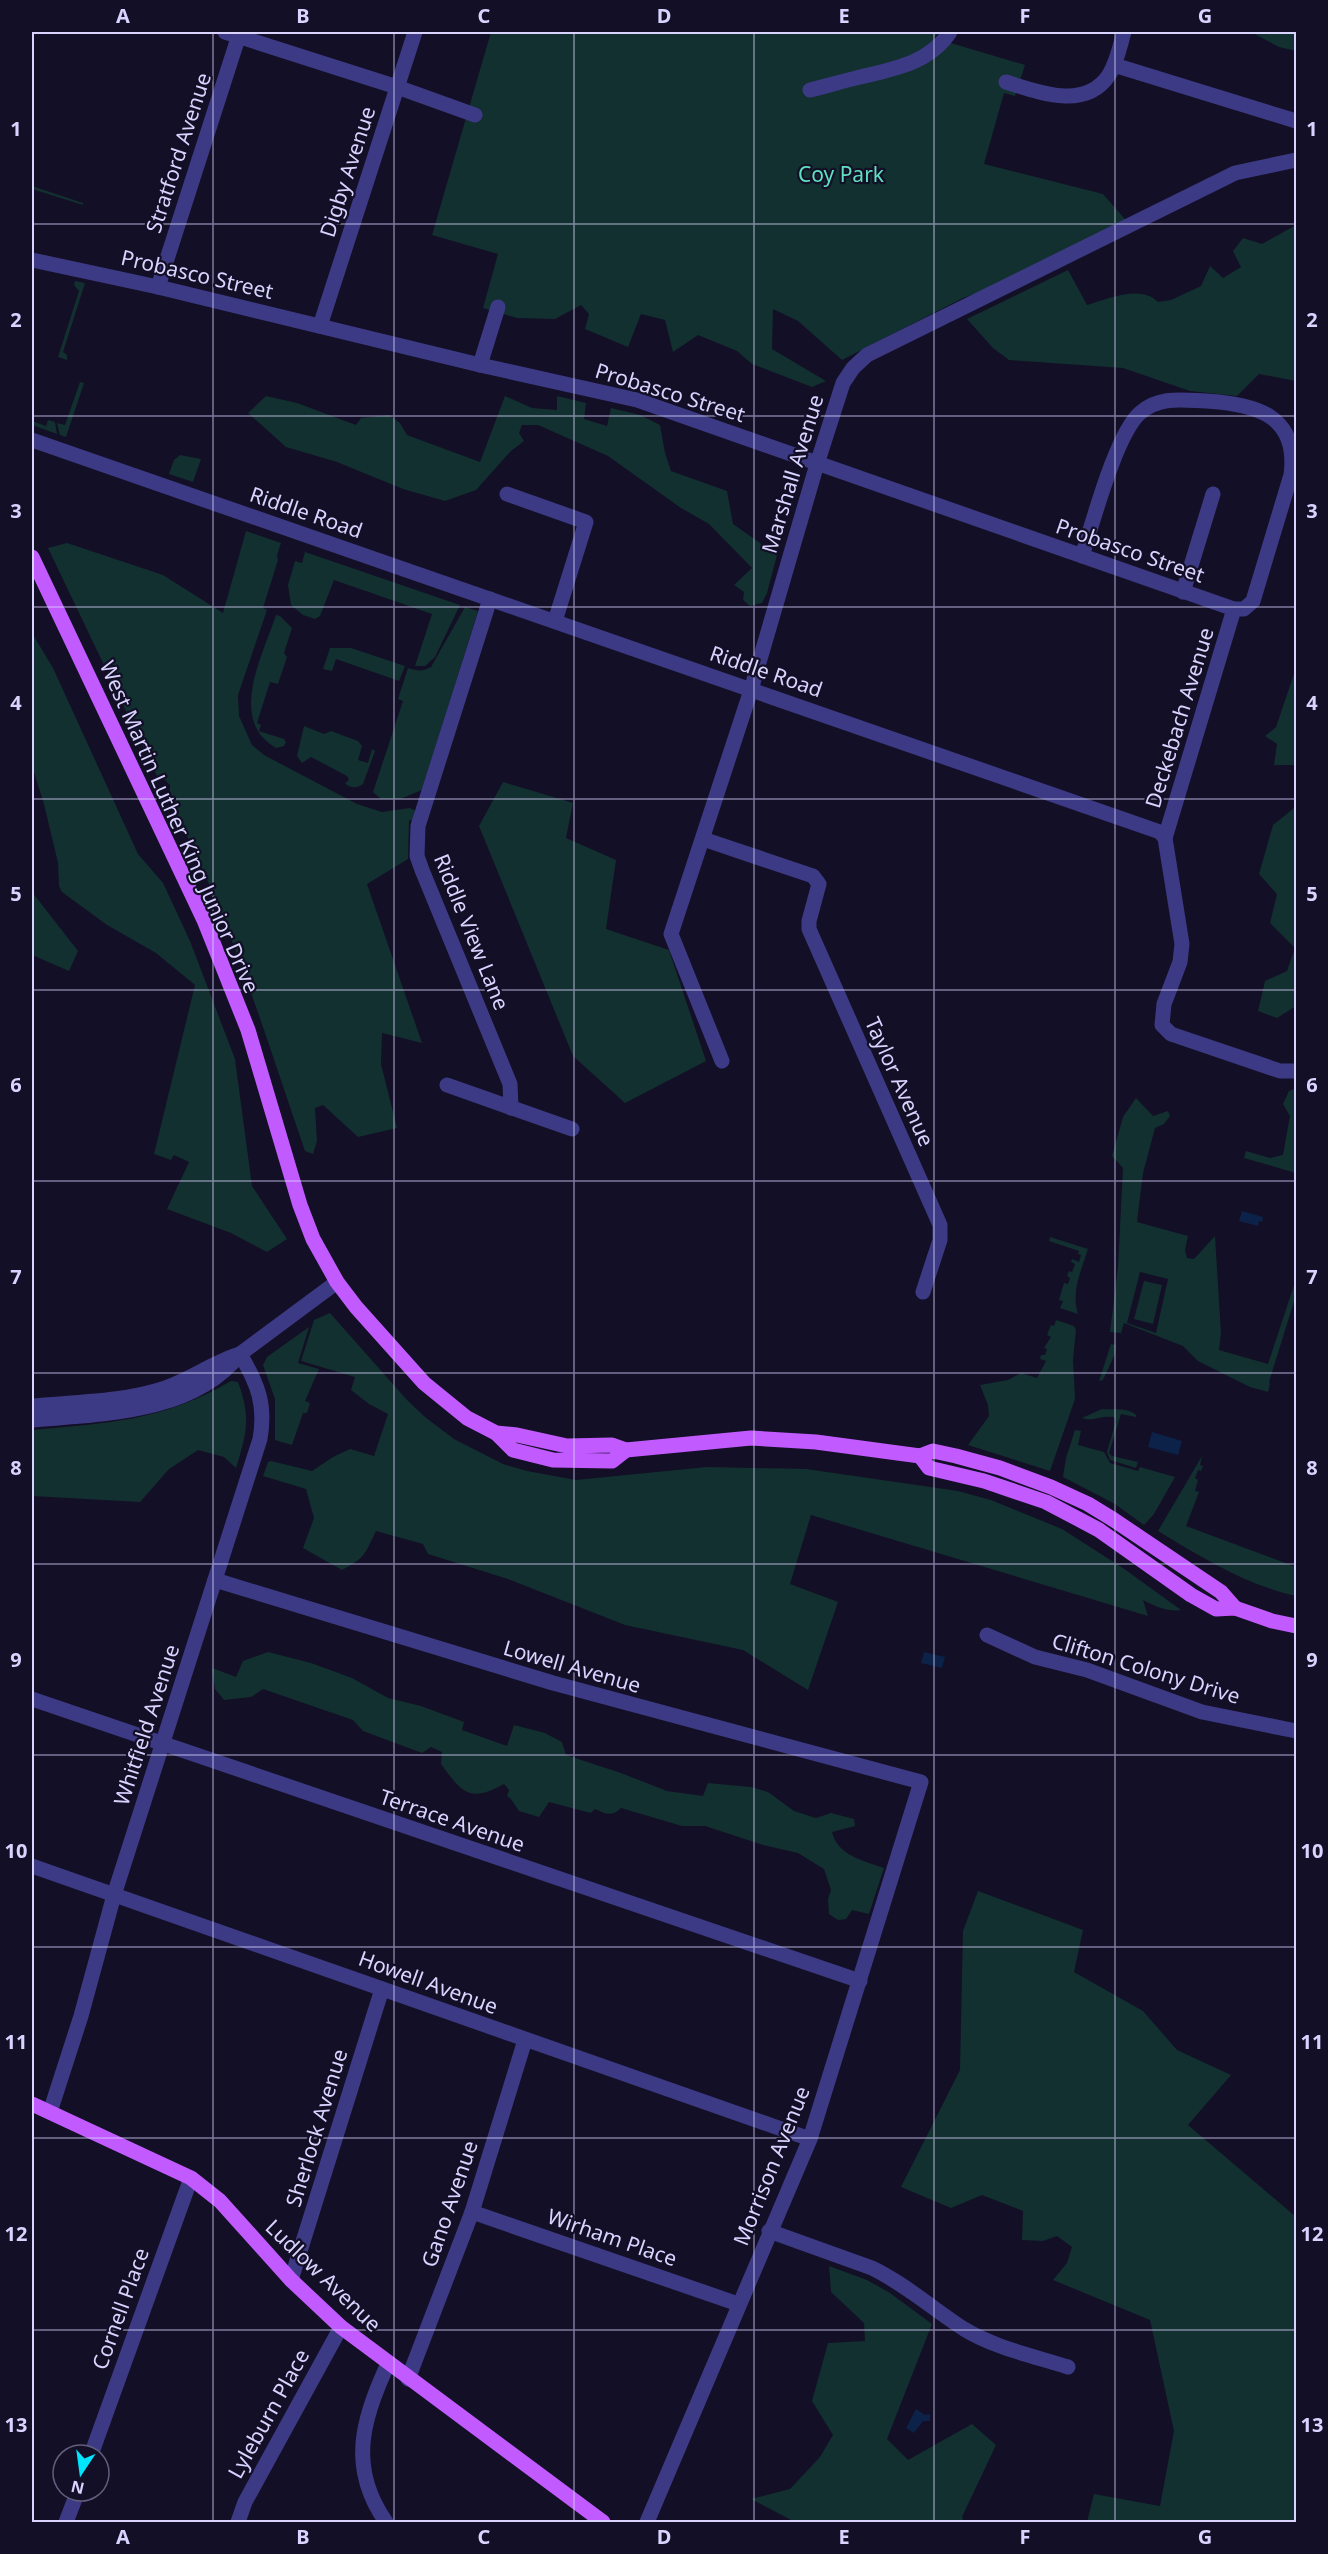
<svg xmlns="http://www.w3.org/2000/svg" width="1328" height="2554" font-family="'Noto Sans',sans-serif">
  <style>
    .green { fill: #12302f; fill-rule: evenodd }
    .water { fill: #0c2248 }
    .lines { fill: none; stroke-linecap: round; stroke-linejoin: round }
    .minor { stroke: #3d3a85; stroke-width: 15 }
    .major { stroke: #c25bff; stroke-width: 15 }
    .grid { fill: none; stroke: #d9d4ff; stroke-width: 1.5; stroke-opacity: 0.55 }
    .labels { text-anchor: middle; stroke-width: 4.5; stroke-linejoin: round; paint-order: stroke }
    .street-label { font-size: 21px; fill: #d9d4ff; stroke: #130f26 }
    .park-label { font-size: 21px; fill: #5fe0c0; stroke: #130f26 }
    .neatline { fill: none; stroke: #d9d4ff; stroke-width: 2 }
    .grid-label { font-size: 20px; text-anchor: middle; font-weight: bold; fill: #d9d4ff }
  </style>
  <rect width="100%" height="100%" fill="#130f26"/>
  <!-- green -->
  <g class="green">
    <path d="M491 32H939L934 38 1025 65 1015 96 1004 93 984 164 1103 194 1130 225 1037 271 963 298 842 360 798 321 773 309 772 349 826 381 812 387 752 364 737 351 698 335 673 352 665 320 641 314 628 347 585 329 589 314 581 305 555 319 517 318 483 308 498 254 432 235Z"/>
    <path d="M1251 32H1296V51L1279 47Z"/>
    <path d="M32 186 83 203V205L32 189Z"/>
    <path d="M1296 225V381L1259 374 1237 396 1190 391 1123 368 1009 360 993 348 967 319 1068 270 1087 305C1107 299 1141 284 1158 302L1171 300 1201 286 1210 266 1223 278 1241 267 1233 251 1243 238 1262 244Z"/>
    <path d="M75 281 85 283 63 352 67 355V360L58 357 79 291 74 285Z"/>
    <path d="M80 382 84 383 66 437 60 435 57 423 65 425Z"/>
    <path d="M266 396 297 403 356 425 361 418 389 415 400 423 407 435 480 462 505 396 532 408 557 410V396L586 403 584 419 607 426 611 408 640 415 660 425 665 453 671 471 727 491 733 524 777 555 767 593 762 603 750 606 743 600 744 592 734 585 752 568 709 524 681 508 608 456 538 425H522L519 433 524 441 511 451 476 490 445 501 403 489 337 462 286 447 248 413Z"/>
    <path d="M48 420 55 422 57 434 32 425V421L46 426Z"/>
    <path d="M180 455 201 459 193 482 169 474 174 460Z"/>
    <path d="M246 531 281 543 277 555 278 560 263 608 267 610 238 695 239 716 252 745 264 755 357 804 382 812 410 808 416 811 413 821 409 820 408 859 367 884 422 1043 382 1033 381 1064 397 1128 358 1137 323 1105 315 1108 317 1141 313 1154 305 1151C264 1032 228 911 169 800L170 785 164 779 158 778 48 548 67 543 163 575 223 613Z"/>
    <path d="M305 552 460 605 435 657 425 666H415L432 614 334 580 320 616 315 619 303 615 291 605 288 585 295 561 302 563Z"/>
    <path d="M465 607 478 611 422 790 400 799H381L373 792 403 701 398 699 408 668C417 671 422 672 431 667Z"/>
    <path d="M276 615 280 616 292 628 284 653 287 657 278 684 270 682 257 723 261 725 259 731 284 739 286 742 284 746 276 748C227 720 263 655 276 615Z"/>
    <path d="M32 633 53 668 138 854 163 883 190 941 235 1059 252 1186 287 1239 267 1252 231 1233 167 1209 189 1162 174 1155 171 1160 154 1154 195 985 156 953 107 925 62 892 59 886 58 863 44 804 32 766Z"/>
    <path d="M330 648H351L405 666 399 681 336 659 332 671 323 669Z"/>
    <path d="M1296 668V765H1274L1277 744 1265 736 1276 727Z"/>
    <path d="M304 726 324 734 331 731 358 741 362 746 358 760 368 763 372 749 375 751 363 784C358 788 350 789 345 783L349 780 347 776 311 757 302 763 297 756Z"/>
    <path d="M503 782 573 803 566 838 616 860 606 929 669 950 706 1061 625 1103 573 1056 479 826Z"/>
    <path d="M1296 803V1006L1277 1018 1258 1011 1265 981 1287 971 1295 948 1270 923 1277 894 1259 874 1273 825 1294 808Z"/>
    <path d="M32 892 78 951 69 971 32 955Z"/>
    <path d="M1296 1088V1173L1244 1158 1246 1151 1270 1158 1283 1155 1290 1116 1283 1104 1289 1091Z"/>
    <path d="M1136 1098 1153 1116 1168 1111 1170 1116 1164 1124 1155 1128 1143 1173 1137 1222 1188 1236 1185 1250 1187 1258 1194 1259 1215 1236 1221 1333 1219 1350 1268 1364 1296 1279V1295L1269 1382 1270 1384 1268 1392 1250 1387 1198 1361 1183 1346 1124 1323 1121 1333 1110 1332 1118 1267 1123 1168 1112 1156 1123 1117ZM1140 1272 1168 1279 1156 1333 1127 1323Z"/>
    <path d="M1050 1237 1088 1249C1081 1271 1071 1291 1078 1314L1060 1308 1063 1301 1059 1300 1064 1283 1068 1284 1070 1278 1067 1276 1069 1271 1072 1272 1075 1264 1071 1262 1072 1259 1079 1262 1081 1255 1078 1254 1079 1251 1049 1241Z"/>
    <path d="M1144 1281 1162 1285 1153 1324 1134 1319Z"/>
    <path d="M330 1313 407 1400 425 1417 454 1439 503 1464 527 1471 576 1480 707 1467 806 1469 958 1491 991 1500 1062 1529 1123 1568 1181 1610C1168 1612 1154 1606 1143 1600L1148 1616 811 1515 790 1584 838 1602 808 1690 743 1650 625 1625 508 1579 428 1554 423 1544 376 1531C365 1554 365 1558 342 1570L303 1548 314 1518 306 1489 263 1476 268 1462 271 1461 312 1471 333 1457 350 1449 374 1456 388 1414 369 1404 351 1390 355 1377 301 1361 314 1320Z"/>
    <path d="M1056 1320 1074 1326 1076 1330 1073 1360 1075 1399 1050 1471 968 1445 989 1416 988 1405 980 1385 1008 1380 1021 1373 1037 1378 1046 1361 1040 1359 1041 1355H1045L1047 1349 1044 1348 1051 1337 1047 1335 1051 1325 1054 1326Z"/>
    <path d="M309 1327 298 1363 319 1369 305 1401 310 1403 307 1413H303L292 1445 275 1440V1399L263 1365 267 1357Z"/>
    <path d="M1111 1344 1116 1345 1115 1354 1103 1380 1099 1381Z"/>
    <path d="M231 1381 238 1382C251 1417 247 1433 236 1468L224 1457 198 1450 169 1469 140 1502 32 1496V1430C108 1423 163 1421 231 1381Z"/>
    <path d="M1102 1409C1113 1410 1128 1407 1136 1415V1417L1121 1414 1109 1453 1112 1456 1138 1462 1136 1468 1110 1460 1107 1452 1116 1421 1114 1417C1100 1415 1093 1422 1082 1418Z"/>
    <path d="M1075 1430 1081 1431 1078 1445 1104 1452 1110 1463 1138 1471 1140 1467 1175 1477 1154 1514 1144 1525 1115 1504 1063 1477 1066 1458Z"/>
    <path d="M1202 1456 1200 1465 1203 1466 1201 1471 1198 1470 1195 1478 1198 1480 1195 1491 1199 1492 1186 1526 1296 1567V1596C1246 1585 1201 1557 1158 1531Z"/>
    <path d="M268 1652 311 1663 352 1678 388 1698 421 1706 464 1722 462 1730 507 1746 514 1725 545 1733 562 1742 566 1755 621 1773 667 1791 703 1796 708 1783 751 1787 768 1792 794 1811 816 1818 831 1813 854 1819 855 1826 832 1832C837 1855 864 1861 884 1868L869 1914 852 1910 846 1919 838 1920 829 1914 828 1899 831 1890 824 1869 798 1853 763 1845 705 1826H682L621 1808C612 1817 606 1814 595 1809L591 1813 549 1802 539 1817 519 1811 511 1799 507 1796 509 1790 504 1784C470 1803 462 1793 441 1764L442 1752 431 1747 422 1753 363 1731 353 1720 263 1689 251 1697 224 1700 215 1689 212 1668 236 1677 243 1661Z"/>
    <path d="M978 1891 1083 1930 1074 1972 1143 2011 1177 2050 1231 2075 1188 2125 1296 2217V2522H1087L1094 2494 1160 2506 1174 2431 1150 2320 1053 2280 1067 2263 1072 2247 1057 2236 1043 2241 1022 2240 1023 2211 982 2195 951 2208 901 2187 960 2070 963 1931Z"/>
    <path d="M829 2266 867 2280 890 2293 932 2324 887 2439 908 2460 972 2424 996 2445 962 2517 964 2522H795L751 2499 790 2489 820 2457 833 2435 812 2401 828 2343 865 2341 864 2323 831 2292Z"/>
  </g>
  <!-- water -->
  <g class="water">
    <path d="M1242 1211 1263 1217 1262 1222 1259 1221 1258 1226 1239 1221Z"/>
    <path d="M1152 1432 1182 1441 1178 1455 1148 1447Z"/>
    <path d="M924 1652 945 1657 942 1668 921 1663Z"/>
    <path d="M916 2409 925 2415 930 2414V2421H923L914 2433 906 2428Z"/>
  </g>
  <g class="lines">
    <!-- minor -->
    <g class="minor">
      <path d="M225 32 397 87 475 115"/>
      <path d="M1114 65 1296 121"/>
      <path d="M1006 82C1038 92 1085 111 1109 75 1117 62 1120 46 1124 32"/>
      <path d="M810 90C827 86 843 81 860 77 895 69 929 63 950 32"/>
      <path d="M32 260 158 287 480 365 637 400 1234 609H1244L1253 601 1291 475C1299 414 1254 404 1206 401 1182 400 1159 396 1140 413 1116 434 1093 522 1082 556"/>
      <path d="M158 287 240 32"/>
      <path d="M320 326 415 32"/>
      <path d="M480 365 498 307"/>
      <path d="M32 440 1160 832 1165 838 1182 944 1180 962 1164 1004 1162 1025 1171 1034 1280 1071H1296"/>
      <path d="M507 494 586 522 555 621"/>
      <path d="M1183 592 1213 494"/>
      <path d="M490 599 418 826 417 856 422 870 510 1084 511 1108"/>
      <path d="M1165 838 1234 609"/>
      <path d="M703 839 813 876 819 884 809 921V929L940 1225V1240L923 1292"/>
      <path d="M722 1061 671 934 751 690 817 464 843 383 853 368 867 355 1221 180 1235 173 1296 160"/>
      <path d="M447 1085 572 1129"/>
      <path d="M32 1406C75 1402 123 1402 165 1388 191 1379 214 1362 240 1354"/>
      <path d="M32 1420C101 1414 193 1414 240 1354L337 1282"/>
      <path d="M215 1580 553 1683 921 1782 810 2139 647 2522"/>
      <path d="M987 1635 1035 1657 1087 1670 1202 1712 1296 1731"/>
      <path d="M32 1699 860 1981"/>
      <path d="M32 1866 810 2139"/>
      <path d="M50 2112 81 2016 114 1895 260 1439C266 1405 258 1384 240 1354"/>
      <path d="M472 2212 738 2304"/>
      <path d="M769 2231 872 2268C905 2284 933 2309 964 2329 995 2348 1034 2356 1068 2367"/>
      <path d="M291 2280 382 1989"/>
      <path d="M408 2379 472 2212 525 2040"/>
      <path d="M91 2455 191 2178"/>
      <path d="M66 2522 78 2491"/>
      <path d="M238 2522 245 2502 341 2327"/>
      <path d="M386 2522C348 2468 362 2419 388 2364"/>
    </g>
    <!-- major -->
    <g class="major">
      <path d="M32 557 204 920 248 1030 300 1205 313 1239 337 1282 356 1307 424 1383 467 1418 496 1433 517 1435 567 1446 612 1445 626 1450 751 1438 816 1442 920 1456 933 1451 956 1456 1000 1468 1051 1487 1088 1504 1114 1520 1221 1592 1235 1608"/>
      <path d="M496 1433 513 1450 553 1460 612 1461 626 1450"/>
      <path d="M920 1456 929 1468 984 1481 1046 1502 1099 1530 1191 1595 1216 1609 1235 1608 1272 1621 1296 1626"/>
      <path d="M32 2104 191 2178 220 2201 291 2280 341 2327 603 2522"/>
    </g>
  </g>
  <!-- grid -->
  <path class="grid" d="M213 32V2522M394 32V2522M574 32V2522M754 32V2522M934 32V2522M1115 32V2522M32 224H1296M32 416H1296M32 607H1296M32 799H1296M32 990H1296M32 1181H1296M32 1373H1296M32 1564H1296M32 1755H1296M32 1947H1296M32 2138H1296M32 2330H1296"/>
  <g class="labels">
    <!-- street labels -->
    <g class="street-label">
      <text transform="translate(179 153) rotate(-72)" y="7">Stratford Avenue</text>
      <text transform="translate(348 172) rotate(-72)" y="7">Digby Avenue</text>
      <text transform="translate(197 275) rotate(13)" y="7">Probasco Street</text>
      <text transform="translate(670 393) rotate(17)" y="7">Probasco Street</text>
      <text transform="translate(793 474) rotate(-73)" y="7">Marshall Avenue</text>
      <text transform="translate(306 513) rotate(19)" y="7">Riddle Road</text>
      <text transform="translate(1130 551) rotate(19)" y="7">Probasco Street</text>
      <text transform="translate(766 672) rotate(19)" y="7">Riddle Road</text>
      <text transform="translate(1180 718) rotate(-73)" y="7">Deckebach Avenue</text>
      <text transform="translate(179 827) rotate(66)" y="7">West Martin Luther King Junior Drive</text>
      <text transform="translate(471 932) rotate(68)" y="7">Riddle View Lane</text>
      <text transform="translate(899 1082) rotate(66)" y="7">Taylor Avenue</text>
      <text transform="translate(572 1667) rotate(16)" y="7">Lowell Avenue</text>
      <text transform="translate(1146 1669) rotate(17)" y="7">Clifton Colony Drive</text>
      <text transform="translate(147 1725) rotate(-72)" y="7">Whitfield Avenue</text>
      <text transform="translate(452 1821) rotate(19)" y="7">Terrace Avenue</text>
      <text transform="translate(428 1983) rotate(20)" y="7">Howell Avenue</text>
      <text transform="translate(317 2128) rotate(-73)" y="7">Sherlock Avenue</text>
      <text transform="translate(772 2166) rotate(-68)" y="7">Morrison Avenue</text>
      <text transform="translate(450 2204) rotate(-71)" y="7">Gano Avenue</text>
      <text transform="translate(612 2238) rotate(19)" y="7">Wirham Place</text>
      <text transform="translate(323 2276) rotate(44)" y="7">Ludlow Avenue</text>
      <text transform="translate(121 2309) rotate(-70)" y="7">Cornell Place</text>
      <text transform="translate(269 2414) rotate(-61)" y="7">Lyleburn Place</text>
    </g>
    <!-- park labels -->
    <g class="park-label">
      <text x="841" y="182">Coy Park</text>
    </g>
  </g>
  <!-- border -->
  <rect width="1328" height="2554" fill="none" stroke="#130f26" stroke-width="66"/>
  <!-- north arrow -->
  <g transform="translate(81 2473) rotate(193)"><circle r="28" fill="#130f26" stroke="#625e7d" stroke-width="1.5"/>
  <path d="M0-4.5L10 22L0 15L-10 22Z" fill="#00e5ff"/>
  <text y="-9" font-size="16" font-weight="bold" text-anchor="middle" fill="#d9d4ff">N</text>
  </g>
  <rect x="33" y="33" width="1262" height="2488" class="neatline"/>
  <g class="grid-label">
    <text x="123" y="23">A</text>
    <text x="303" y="23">B</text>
    <text x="484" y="23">C</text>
    <text x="664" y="23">D</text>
    <text x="844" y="23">E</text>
    <text x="1025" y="23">F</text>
    <text x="1205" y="23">G</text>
    <text x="16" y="136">1</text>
    <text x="1312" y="136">1</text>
    <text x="16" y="327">2</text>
    <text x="1312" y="327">2</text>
    <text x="16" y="518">3</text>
    <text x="1312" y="518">3</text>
    <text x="16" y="710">4</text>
    <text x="1312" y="710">4</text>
    <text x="16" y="901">5</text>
    <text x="1312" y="901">5</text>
    <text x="16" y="1092">6</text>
    <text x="1312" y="1092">6</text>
    <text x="16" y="1284">7</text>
    <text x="1312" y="1284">7</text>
    <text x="16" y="1475">8</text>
    <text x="1312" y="1475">8</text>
    <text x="16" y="1667">9</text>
    <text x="1312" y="1667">9</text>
    <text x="16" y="1858">10</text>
    <text x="1312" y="1858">10</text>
    <text x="16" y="2049">11</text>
    <text x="1312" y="2049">11</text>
    <text x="16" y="2241">12</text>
    <text x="1312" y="2241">12</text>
    <text x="16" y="2432">13</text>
    <text x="1312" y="2432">13</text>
    <text x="123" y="2544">A</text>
    <text x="303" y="2544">B</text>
    <text x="484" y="2544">C</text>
    <text x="664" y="2544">D</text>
    <text x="844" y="2544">E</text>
    <text x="1025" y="2544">F</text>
    <text x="1205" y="2544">G</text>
  </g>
</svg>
